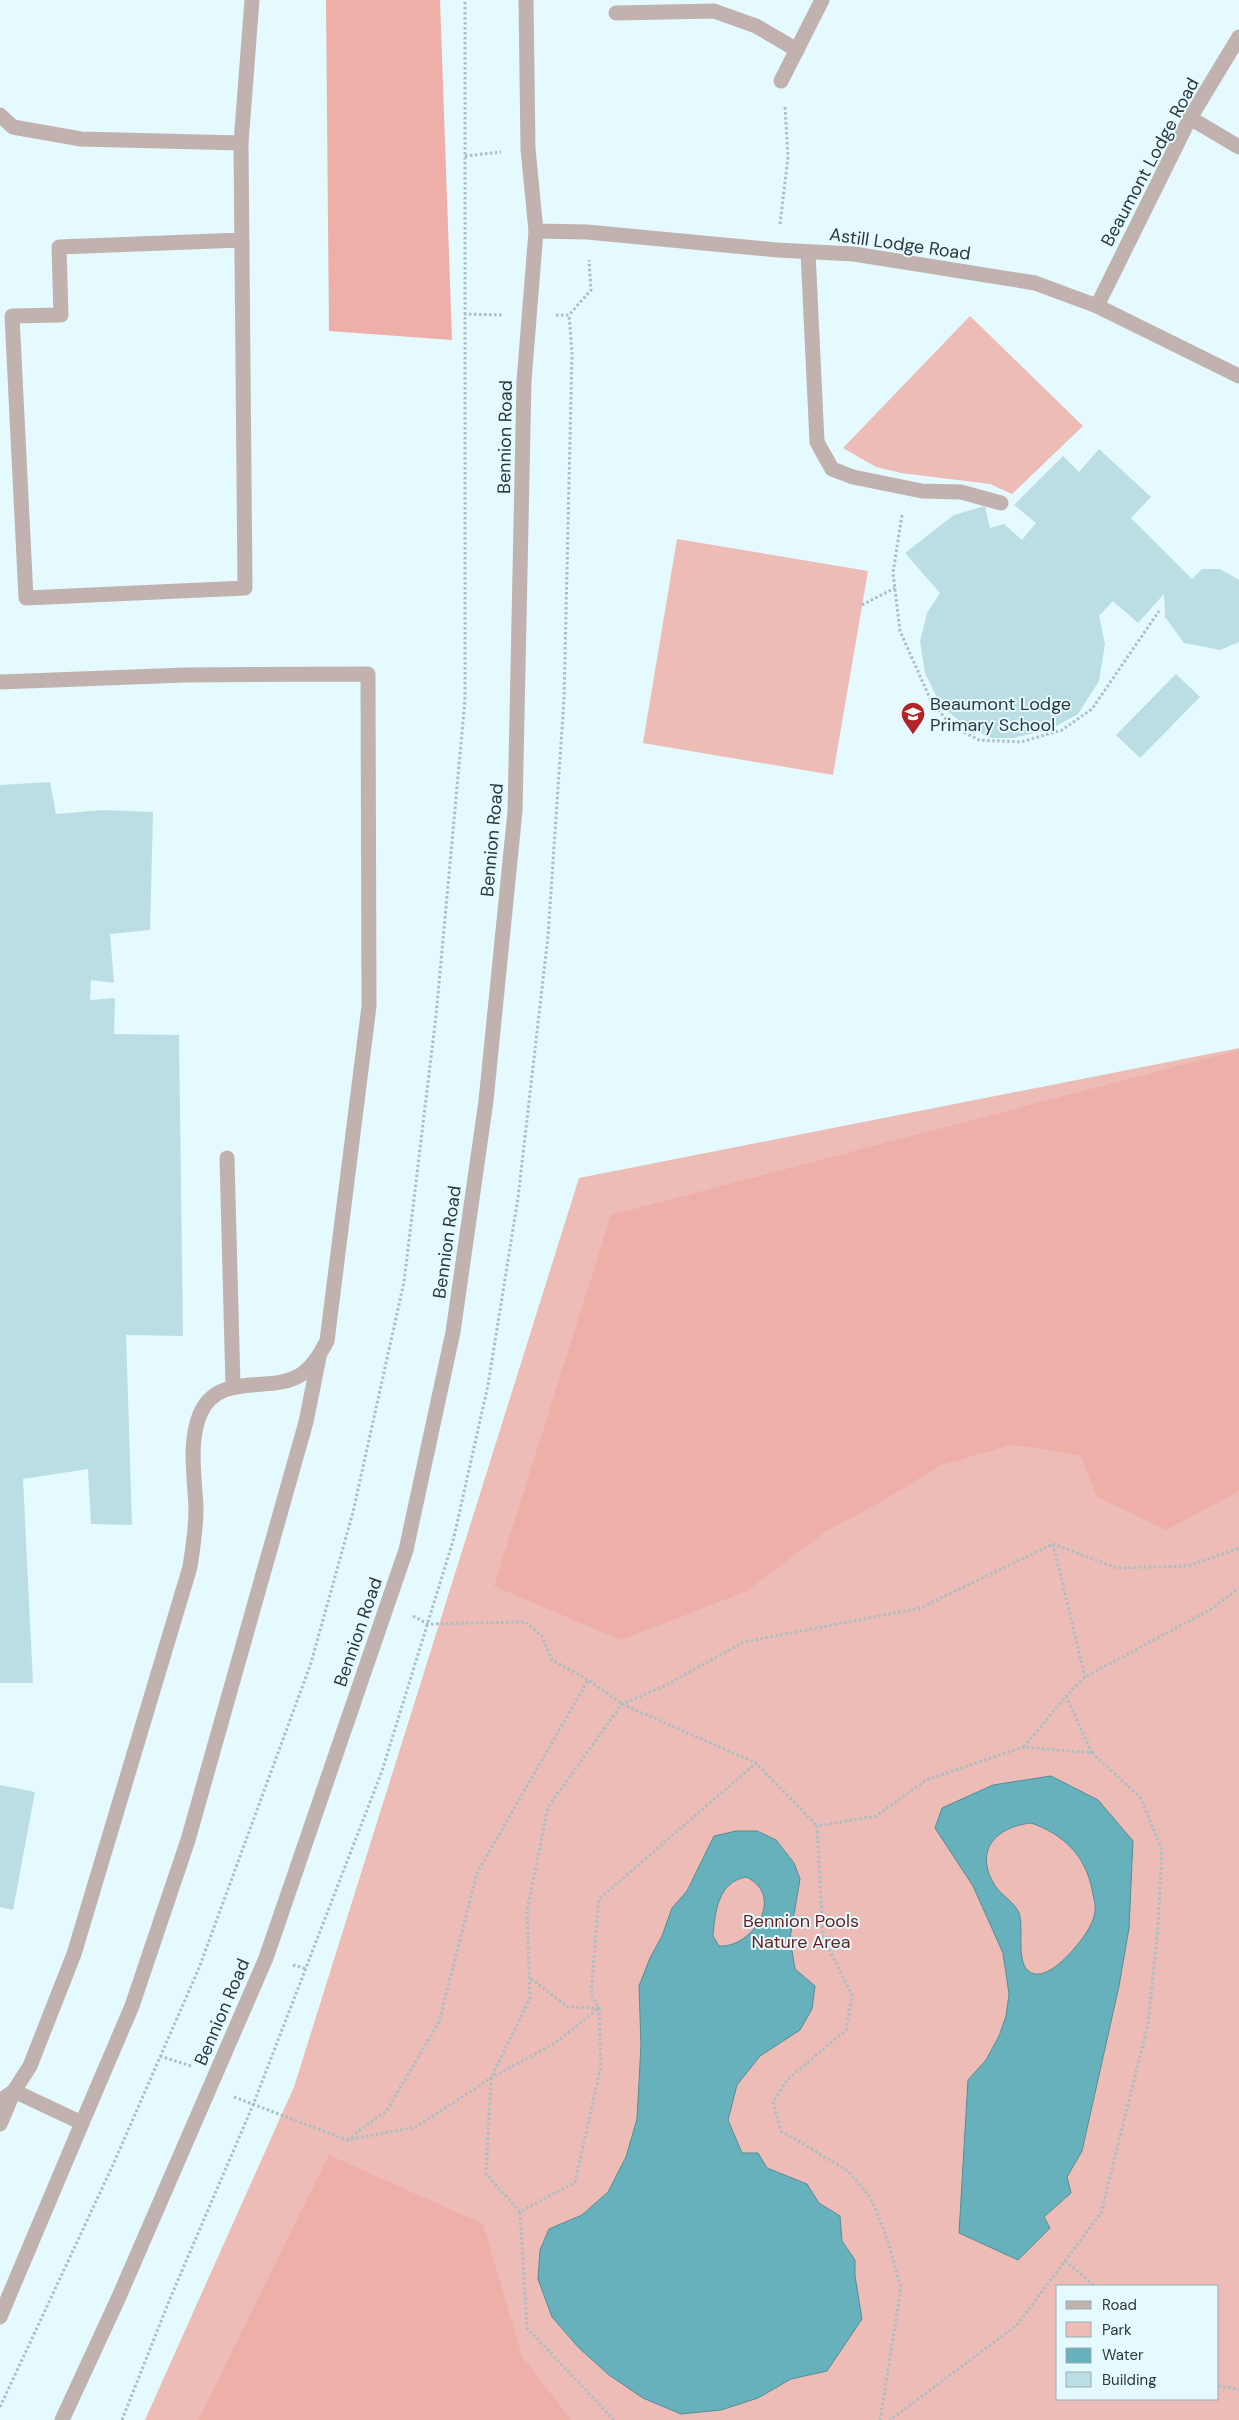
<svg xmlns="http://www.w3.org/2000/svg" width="1239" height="2420" font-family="'DM Sans',sans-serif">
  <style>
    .green { fill: #edbcb7; fill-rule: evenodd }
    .forest { fill: #eeafa8 }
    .water { fill: #67b1bd; stroke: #558d96; fill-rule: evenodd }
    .building { fill: #badee4 }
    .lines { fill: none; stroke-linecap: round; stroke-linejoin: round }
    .path { stroke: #abbfc3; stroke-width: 3; stroke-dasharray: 2.5 2.5; stroke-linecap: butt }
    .service { stroke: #c1b2b0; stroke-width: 15 }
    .minor { stroke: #c1b2b0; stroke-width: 15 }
    .tertiary { stroke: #c1b2b0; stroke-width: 15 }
    .labels { text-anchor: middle; stroke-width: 4; stroke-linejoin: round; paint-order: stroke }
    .street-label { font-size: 18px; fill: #2b393c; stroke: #e4fafe }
    .poi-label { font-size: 18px; fill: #2b393c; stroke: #e4fafe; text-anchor: start }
    .park-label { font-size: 18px; fill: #681f1d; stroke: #e4fafe }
  </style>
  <rect width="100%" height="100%" fill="#e4fafe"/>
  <!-- green -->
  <g class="green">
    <path d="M970 316 1083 426 1012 494 990 484 901 473 876 467 843 448Z"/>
    <path d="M677 539 868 571 833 775 643 743Z"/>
    <path d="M1239 1048V2420H145L294 2087 579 1178ZM1058 2286H1218V2399H1058Z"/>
  </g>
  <!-- forest -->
  <g class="forest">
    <path d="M326 0H440L452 340 329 331Z"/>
    <path d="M1239 1050V1491L1166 1530 1097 1497 1080 1455 1012 1445 941 1465 879 1503 825 1532 747 1591 621 1640 494 1586 611 1215Z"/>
    <path d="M329 2155 483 2224 522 2356 571 2420H198Z"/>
  </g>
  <!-- water -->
  <g class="water">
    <path d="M1051 1776 1098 1800 1133 1841 1129 1928 1119 1986 1082 2151 1067 2177 1071 2193 1044 2217 1050 2228 1018 2260 959 2233 968 2080 986 2060 999 2036 1006 2016 1009 1994 1003 1953 973 1886 935 1828 942 1808 993 1785ZM1031 1823C1063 1834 1085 1855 1092 1889 1093 1896 1096 1905 1095 1912 1093 1926 1081 1941 1072 1951 1064 1960 1048 1976 1035 1974 1013 1970 1025 1929 1019 1913 1014 1901 1000 1895 994 1884 974 1850 996 1827 1031 1823Z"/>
    <path d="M736 1831H757L776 1840 794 1863 800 1879 790 1938 795 1969 815 1986 812 2009 800 2030 760 2056 737 2085 728 2120 742 2153H758L767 2168 807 2184 819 2203 840 2216 842 2241 855 2260V2276L862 2319 827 2371 791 2379 758 2398 721 2410 681 2414 643 2398 609 2375 579 2348 552 2317 538 2279 540 2250 549 2229 582 2215 608 2192 626 2157 637 2119 641 2045 639 1986 650 1958 662 1936 672 1908 687 1891 714 1836ZM746 1877C786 1895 753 1948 719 1946L713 1936C715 1912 718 1882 746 1877Z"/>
  </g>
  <!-- building -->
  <g class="building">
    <path d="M1099 449 1151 497 1131 518 1192 579 1202 569H1220L1239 580V642L1220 650 1184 643 1165 617 1164 594 1138 623 1113 601 1099 616 1105 644 1099 681 1078 714 1051 729 1013 738H991L966 726 941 706 925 673 920 642 927 613 940 593 905 553 954 515 985 506 990 528 1004 524 1022 540 1036 523 1014 505 1063 456 1079 472Z"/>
    <path d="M1176 674 1200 697 1140 758 1116 735Z"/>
    <path d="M50 782 56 814 104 810 153 812 150 930 110 934 114 983 91 980 90 1000 115 998 114 1034 179 1035 183 1336 126 1335 132 1525 91 1524 88 1469 23 1479 33 1683H0V785Z"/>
    <path d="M0 1785 35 1792 13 1910 0 1907Z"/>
  </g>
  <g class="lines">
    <!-- path -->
    <g class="path">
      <path d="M465 156 501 152"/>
      <path d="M780 224 788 157 785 106"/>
      <path d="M464 314 502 315"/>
      <path d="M556 315H569L591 290 589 260"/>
      <path d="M902 515 893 573 900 631 932 703 952 726 979 740 1021 742 1062 730 1092 709 1159 611"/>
      <path d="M862 605 895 588"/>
      <path d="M1053 1544 1117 1568 1188 1566 1239 1548"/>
      <path d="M413 1616 428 1624 525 1622 542 1636 552 1660 588 1680 622 1704 756 1763"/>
      <path d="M1066 1696 1092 1753"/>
      <path d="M1024 1747 1066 1696 1085 1677 1213 1608 1239 1588"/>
      <path d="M293 1965 307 1969"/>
      <path d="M160 2056 191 2066"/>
      <path d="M234 2097 347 2140 416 2127 491 2078 555 2043 599 2008 568 2007 530 1978"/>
      <path d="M347 2140 387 2110 439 2022 477 1873 588 1680"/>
      <path d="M520 2212 486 2174 491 2078 530 1998 527 1911 548 1807 622 1704 664 1686 744 1642 920 1608 1053 1544 1085 1677"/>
      <path d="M1065 2261 1095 2286"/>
      <path d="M1218 2386 1239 2389"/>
      <path d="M0 2407 112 2167 199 1968 311 1663 353 1512 404 1282 436 1016 465 700V0"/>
      <path d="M122 2420 169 2301 253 2105 382 1771 453 1541 488 1385 518 1198 548 936 564 699 572 353 569 315"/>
      <path d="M614 2420 527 2328 520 2212 575 2182 601 2066 599 2008 591 1994 599 1899 756 1763 817 1826"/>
      <path d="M880 2420 901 2288 888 2241 871 2198 848 2171 781 2131 773 2102 787 2080 846 2030 852 1995 823 1937 817 1826 876 1816 926 1780 1023 1747 1092 1753 1140 1797 1162 1850 1158 1928 1148 2024 1101 2213 1017 2325 890 2420"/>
    </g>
    <!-- service -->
    <g class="service">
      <path d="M616 13 714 11 756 26 797 50"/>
      <path d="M0 115 13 127 81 139 241 143 252 0"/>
      <path d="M241 143 245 588 26 598 12 316 61 315 59 247 242 240"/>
      <path d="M808 252 817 442 832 469 853 477 922 491 961 492 1001 503"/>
      <path d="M0 682 185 675 368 674 369 1006 327 1341C320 1354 314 1365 302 1374 271 1395 219 1370 200 1414 188 1444 195 1478 196 1509 196 1529 193 1548 190 1567L74 1954 30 2066 14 2091 0 2101"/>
      <path d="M227 1158 233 1386"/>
      <path d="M82 2123 132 2006 188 1840 306 1422 319 1357"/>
      <path d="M0 2124 14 2091 82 2123 0 2317"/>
    </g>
    <!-- minor -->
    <g class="minor">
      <path d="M781 81 822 0"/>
      <path d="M1190 118 1239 147"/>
      <path d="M536 231 587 232 777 250 854 254 1035 283 1097 306 1239 376"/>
      <path d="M1097 306 1190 118 1239 37"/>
    </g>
    <!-- tertiary -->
    <path class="tertiary" d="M62 2420 118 2299 266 1958 406 1550 453 1332 486 1101 515 811 524 381 536 231 528 149 526 0"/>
  </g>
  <!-- icons -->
  <defs>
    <symbol id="school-pin" viewBox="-11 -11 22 30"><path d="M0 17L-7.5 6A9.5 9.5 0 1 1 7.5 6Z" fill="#b32327" stroke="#e4fafe"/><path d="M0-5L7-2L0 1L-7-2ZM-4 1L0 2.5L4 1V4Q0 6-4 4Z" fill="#fff"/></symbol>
  </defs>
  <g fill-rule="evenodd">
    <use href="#school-pin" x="899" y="700" width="28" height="38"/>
  </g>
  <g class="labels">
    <!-- street labels -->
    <g class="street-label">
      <text transform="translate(1150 162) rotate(-62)" y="6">Beaumont Lodge Road</text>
      <text transform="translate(900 244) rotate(8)" y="6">Astill Lodge Road</text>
      <text transform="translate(505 437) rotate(-89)" y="6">Bennion Road</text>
      <text transform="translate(492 840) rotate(-85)" y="6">Bennion Road</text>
      <text transform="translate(447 1242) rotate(-82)" y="6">Bennion Road</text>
      <text transform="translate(358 1632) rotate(-71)" y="6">Bennion Road</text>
      <text transform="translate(222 2012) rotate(-67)" y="6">Bennion Road</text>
    </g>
    <!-- poi labels -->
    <g class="poi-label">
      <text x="930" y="710">Beaumont Lodge<tspan x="930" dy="21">Primary School</tspan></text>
    </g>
    <!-- park labels -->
    <g class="park-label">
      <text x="801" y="1927">Bennion Pools<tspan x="801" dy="21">Nature Area</tspan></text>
    </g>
  </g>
  <!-- legend -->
  <rect x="1056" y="2285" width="162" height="115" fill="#e4fafe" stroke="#9aadb0"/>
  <rect x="1066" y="2301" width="25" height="8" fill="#c1b2b0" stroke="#9aadb0"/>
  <text x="1102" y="2310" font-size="15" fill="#2b393c">Road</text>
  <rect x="1066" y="2322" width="25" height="15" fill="#edbcb7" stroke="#9aadb0"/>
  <text x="1102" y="2335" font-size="15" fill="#2b393c">Park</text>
  <rect x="1066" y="2348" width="25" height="15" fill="#67b1bd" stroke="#9aadb0"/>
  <text x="1102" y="2360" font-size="15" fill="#2b393c">Water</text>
  <rect x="1066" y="2372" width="25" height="15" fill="#badee4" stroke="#9aadb0"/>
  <text x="1102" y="2385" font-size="15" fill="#2b393c">Building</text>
</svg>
